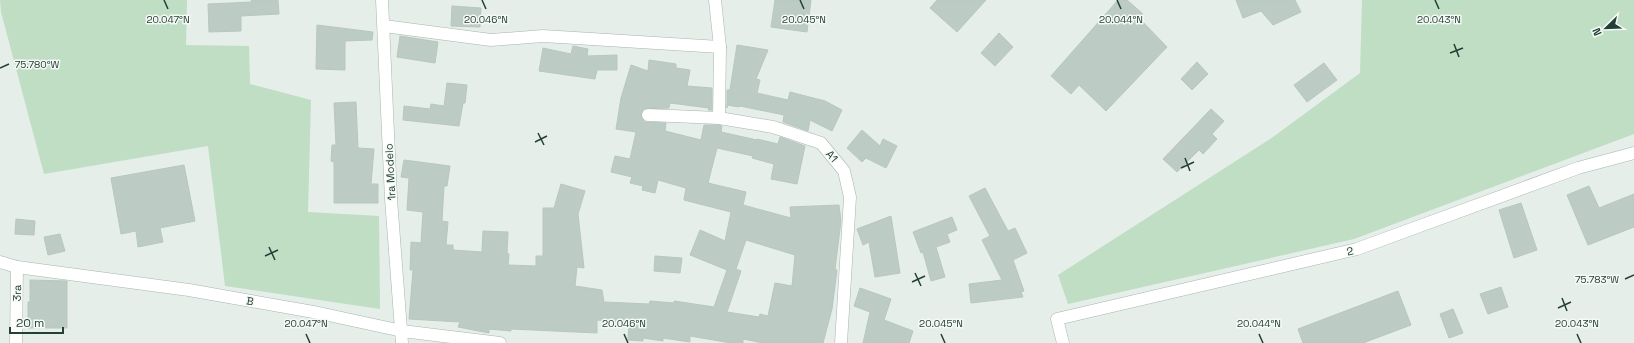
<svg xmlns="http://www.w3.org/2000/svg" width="1634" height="343" font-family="'Space Grotesk',sans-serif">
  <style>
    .green { fill: #bfdec4 }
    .building { fill: #bdcbc5; stroke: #b7c7bf; fill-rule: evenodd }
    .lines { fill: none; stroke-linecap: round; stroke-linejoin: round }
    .minor-casing { stroke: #a7b6af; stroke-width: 13 }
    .minor { stroke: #fff; stroke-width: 12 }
    .ticks { fill: none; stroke: #243f35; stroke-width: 1.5 }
    .labels { text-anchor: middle; stroke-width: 3; stroke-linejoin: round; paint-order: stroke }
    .street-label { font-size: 11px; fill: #243f35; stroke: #f6faf7 }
    .ticks-label { font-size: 10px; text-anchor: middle; fill: #243f35; stroke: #f6faf7; stroke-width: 3; stroke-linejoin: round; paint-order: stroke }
  </style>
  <rect width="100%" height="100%" fill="#e5eee9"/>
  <!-- green -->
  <g class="green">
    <path d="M0 0H187L186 45 249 46 250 84 311 100 308 212 379 216 380 309 225 286 208 146 44 174 1 12Z"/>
    <path d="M1362 0H1634V134L1354 239 1068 304 1058 275 1273 137 1360 73Z"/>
  </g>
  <!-- building -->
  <g class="building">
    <path d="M251 0H278L279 14 241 16V31L209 32 208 4 252 2Z"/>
    <path d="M775 0H811L807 32 771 27Z"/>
    <path d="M937 0H986L957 32 930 8Z"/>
    <path d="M1118 0H1127L1143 14 1139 18 1167 47 1106 111 1079 85 1071 94 1051 76Z"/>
    <path d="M1236 0H1295L1301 12 1273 25 1261 11 1243 18Z"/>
    <path d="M452 6 481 8 480 27 451 26Z"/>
    <path d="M317 25 373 32 372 40 345 41V70L316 69Z"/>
    <path d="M999 33 1013 47 995 66 981 53Z"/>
    <path d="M400 36 438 42 435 63 397 57Z"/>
    <path d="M737 45 768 50 756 79 760 80 757 93 788 100 790 92 825 101 842 110 832 131 810 120 808 131 783 122 784 115 740 106 739 107 727 105V108V90H730Z"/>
    <path d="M573 46 588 49 587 56 617 55V70H597L595 79 539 71 543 48 571 54Z"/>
    <path d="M649 60 676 64V68L690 70 687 86 712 88V110H708L709 108 670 103 669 108 644 109 641 115 644 122 666 123 665 131 701 140 704 125H718L722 126 721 132 757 140V139L778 144 780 137 805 146 797 184 771 179 774 164 752 158 753 156 717 148 708 183 746 192 743 205 791 218 790 207 839 205 841 221 835 269 837 270 832 309 823 343H763L743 339V343H731L690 336V342L663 338V341L643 338V341L628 340 629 323 597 320V333L511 329V331L489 329V333L458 327 460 322 409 319 413 270H410L411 242 421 243 423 212 407 210 409 178 401 177 404 160 450 166 447 186H444L442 221 448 222 446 245H453V250L482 252 483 231 508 232 507 253 509 254 508 265 536 266V256H543V208H554L561 184 585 191 578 214 584 268 577 267 575 286 602 290 604 302 649 304 650 301 674 303V301L714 307 727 270 690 255 700 230 725 241 731 212 684 200 686 188 658 180 655 193 642 190 643 186 630 183 632 177 611 172 615 156 630 159 636 132 616 129 621 98 631 65 648 71ZM746 240 795 255 792 286 775 283 768 316 760 314 759 317 727 312 741 271 736 269Z"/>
    <path d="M1197 62 1208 74 1192 90 1181 79Z"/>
    <path d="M1324 63 1337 80 1307 102 1294 85Z"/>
    <path d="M447 83 467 85 465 103H463L459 126 403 120 404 106 430 109 431 104 444 106Z"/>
    <path d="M356 102 358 148 374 149 371 184H378V203H334V162L331 161 332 145H336L334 103Z"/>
    <path d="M1211 109 1224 121 1212 134 1217 139 1203 154 1199 150 1177 172 1163 159Z"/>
    <path d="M862 130 880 146 883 139 897 146 886 168 866 158 862 162 847 148Z"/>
    <path d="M184 165 195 221 160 228 163 242 138 247 136 231 121 234 111 178Z"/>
    <path d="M1589 186 1599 208 1634 194V227L1588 245 1567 195Z"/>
    <path d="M985 188 1008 231 1015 228 1027 253 1013 260 1024 291 1021 292 1023 297 971 303 969 284 1002 280 982 240 990 236 969 196Z"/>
    <path d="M1521 203 1537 250 1514 258 1499 210Z"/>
    <path d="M891 216 900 273 875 277 869 242 863 245 857 229Z"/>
    <path d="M952 217 957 230 947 234 950 242 936 247 945 277 931 281 923 252 921 253 913 232Z"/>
    <path d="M16 219 35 221 34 235 15 234Z"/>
    <path d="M60 234 65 251 48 255 44 237Z"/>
    <path d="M655 256 682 258 680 273 654 271Z"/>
    <path d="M30 280 67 281V328H28V302H30Z"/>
    <path d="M1501 287 1508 307 1488 314 1480 294Z"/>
    <path d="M860 288 891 299 884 320 913 331 909 343H863L870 312 854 306Z"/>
    <path d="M1398 291 1411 325 1363 343H1303L1298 329Z"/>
    <path d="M1453 309 1463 333 1449 338 1440 314Z"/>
  </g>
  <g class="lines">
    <defs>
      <g id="minor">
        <path d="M382 0 391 199 402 343"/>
        <path d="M715 0 720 47 719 118"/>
        <path d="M384 26 491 40 543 36 720 47"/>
        <path d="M648 115 719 118 773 127 821 143 844 171 850 197 841 343"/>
        <path d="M0 262 17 267 189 290 319 313 402 331 500 343"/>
        <path d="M16 343 17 267"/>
        <path d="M1063 343 1057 319 1357 249 1578 168 1634 153"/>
      </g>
    </defs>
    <!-- minor casing -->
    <use href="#minor" class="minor-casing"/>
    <!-- minor -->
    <use href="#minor" class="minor"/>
  </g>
  <!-- ticks -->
  <path class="ticks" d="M164 0 168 9M482 0 486 9M800 0 804 9M1117 0 1121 9M1435 0 1439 9M1454 44 1459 57M1450 53 1463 48M0 68 9 64M538 133 544 145M535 142 547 136M1185 158 1190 171M1181 168 1194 162M269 247 275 260M265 256 278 250M915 273 921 286M1625 279 1634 275M912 282 925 276M1562 298 1567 311M1558 308 1571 302M306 334 310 343M624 334 628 343M941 334 945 343M1259 334 1263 343M1577 334 1581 343"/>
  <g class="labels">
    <!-- street labels -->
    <g class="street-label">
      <text transform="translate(832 156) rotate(50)" y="4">A1</text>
      <text transform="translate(390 172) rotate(-93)" y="4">1ra Modelo</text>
      <text transform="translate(1350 251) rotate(-14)" y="4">2</text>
      <text transform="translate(17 293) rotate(-89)" y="4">3ra</text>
      <text transform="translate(250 301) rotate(10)" y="4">B</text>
    </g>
  </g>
  <g class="ticks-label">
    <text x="168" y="23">20.047°N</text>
    <text x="486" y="23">20.046°N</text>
    <text x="804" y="23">20.045°N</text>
    <text x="1121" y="23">20.044°N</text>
    <text x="1439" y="23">20.043°N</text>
    <text x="37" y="68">75.780°W</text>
    <text x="1597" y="283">75.783°W</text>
    <text x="306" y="327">20.047°N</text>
    <text x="624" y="327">20.046°N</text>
    <text x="941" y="327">20.045°N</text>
    <text x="1259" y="327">20.044°N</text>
    <text x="1577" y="327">20.043°N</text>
  </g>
  <!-- north arrow -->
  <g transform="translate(1606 28) rotate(247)" stroke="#f6faf7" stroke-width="3" paint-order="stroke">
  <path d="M0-3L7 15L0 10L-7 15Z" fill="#243f35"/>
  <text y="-6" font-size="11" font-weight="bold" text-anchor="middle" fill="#243f35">N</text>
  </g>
  <!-- scale -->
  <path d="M10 327v6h53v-6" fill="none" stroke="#243f35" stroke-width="2"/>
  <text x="16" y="327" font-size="12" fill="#243f35" stroke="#f6faf7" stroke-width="3" paint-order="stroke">20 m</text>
</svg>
